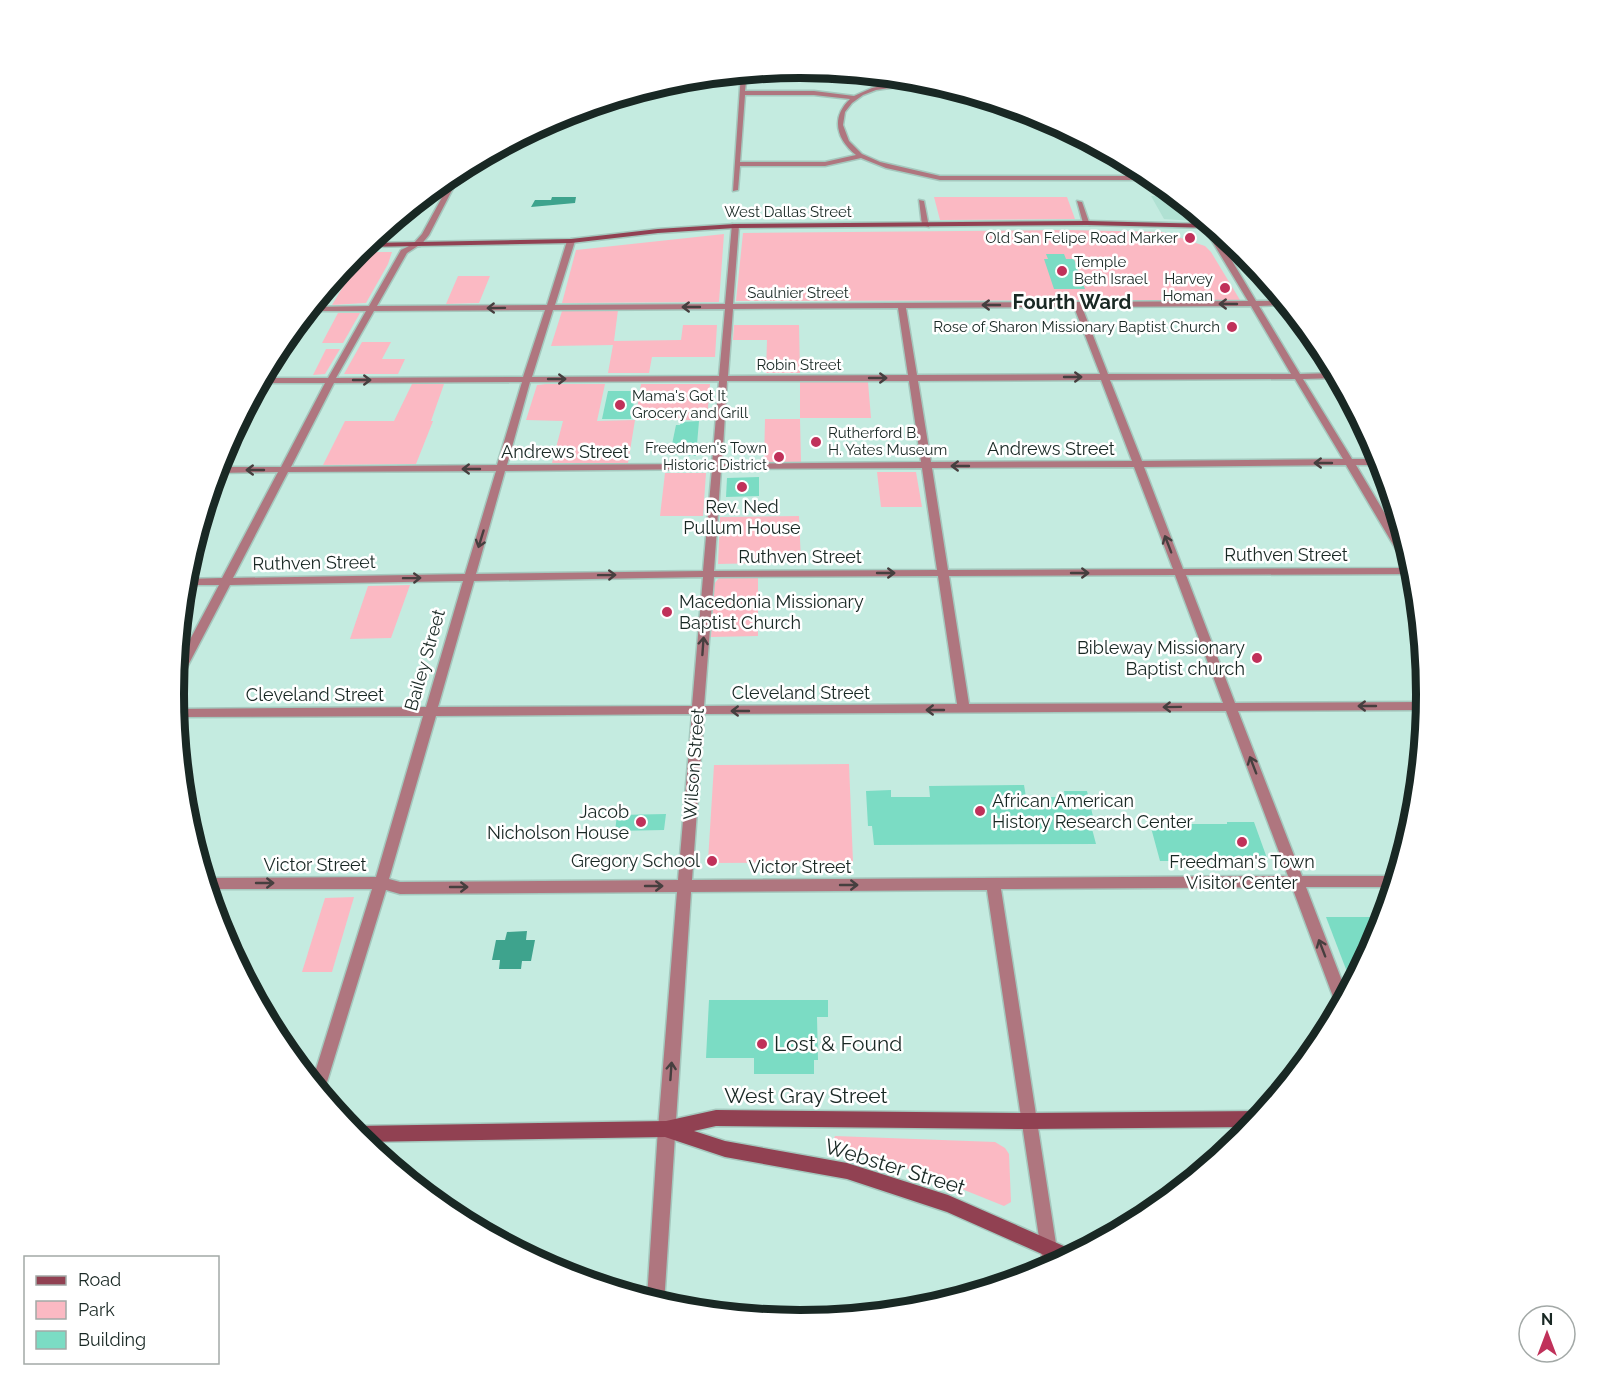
<svg xmlns="http://www.w3.org/2000/svg" width="1601" height="1388" font-family="Raleway,sans-serif">
  <style>
    .built { fill: #b0e1d3 }
    .green { fill: #fbb9c3 }
    .water { fill: #3ea38d }
    .building { fill: #7bdcc4 }
    .lines { fill: none; stroke-linecap: round; stroke-linejoin: round }
    .minor-casing { stroke: #a5c8be; stroke-width: 3 }
    .tertiary-casing { stroke: #a5c8be; stroke-width: 3 }
    .secondary-casing { stroke: #a5c8be; stroke-width: 3 }
    .minor { fill: #af767f; fill-rule: evenodd }
    .tertiary { fill: #af767f; fill-rule: evenodd }
    .secondary { fill: #914152; fill-rule: evenodd }
    .oneway { stroke: #463f3f }
    .poi-dot { fill: #c0315a; stroke: #fff; stroke-width: 2 }
    .labels { text-anchor: middle; stroke-width: 5; stroke-linejoin: round; paint-order: stroke }
    .far-street-label { font-size: 15px; fill: #192824; stroke: #fff }
    .far-poi-label { font-size: 15px; fill: #192824; stroke: #fff; text-anchor: end }
    .street-label { font-size: 18px; fill: #192824; stroke: #fff }
    .poi-label { font-size: 18px; fill: #192824; stroke: #fff; text-anchor: end }
    .far-district-label { font-size: 20px; font-weight: bold; fill: #192824; stroke: #fff }
    .near-poi-label { font-size: 21px; fill: #192824; stroke: #fff; text-anchor: start }
    .near-street-label { font-size: 21px; fill: #192824; stroke: #fff }
    .rim { fill: none; stroke: #192824; stroke-width: 8 }
  </style>
  <rect width="100%" height="100%" fill="#c4ebe0"/>
  <!-- built -->
  <path class="built" d="M1151 196H1177L1208 222 1164 219Z"/>
  <!-- green -->
  <g class="green">
    <path d="M1067 197 1075 219 940 220 934 197Z"/>
    <path d="M1067 230 1163 232 1205 246 1211 252 1240 300 736 301 743 233Z"/>
    <path d="M724 234 719 302 562 303 576 250Z"/>
    <path d="M364 252H392L388 264 366 303 332 305Z"/>
    <path d="M458 276H490L479 303 446 304Z"/>
    <path d="M618 310 614 341 681 340 683 325H717L715 357H652L649 373H608L613 345 551 346 562 311Z"/>
    <path d="M338 313H360L343 343H322Z"/>
    <path d="M734 325H799L800 373H766L767 340H733Z"/>
    <path d="M362 342H391L382 359H405L398 374H344Z"/>
    <path d="M326 349H340L325 374 313 375Z"/>
    <path d="M800 382H868L871 418H800Z"/>
    <path d="M412 384H444L431 421H433L416 464 323 465 345 421H394Z"/>
    <path d="M546 384H605L597 421 635 420 641 384H710L707 420H635L628 463H552L563 421 526 420 537 385Z"/>
    <path d="M765 419H800L801 462H764Z"/>
    <path d="M877 472H916L922 507H881Z"/>
    <path d="M665 473H706L703 516H660Z"/>
    <path d="M799 516 801 562 718 564 720 517Z"/>
    <path d="M719 578H758V636L711 637 714 584Z"/>
    <path d="M410 585 391 638 350 639 368 586Z"/>
    <path d="M849 764 853 862 711 863 708 861 714 765Z"/>
    <path d="M354 897 332 972H302L325 898Z"/>
    <path d="M835 1136 995 1142 1005 1148 1009 1154 1011 1202 1004 1206 917 1171 830 1149Z"/>
  </g>
  <!-- water -->
  <g class="water">
    <path d="M552 197H576L575 203 531 207 535 200H551Z"/>
    <path d="M527 931 526 940H535L531 961H522L521 969H499L500 960H492L496 940H505L507 932Z"/>
  </g>
  <!-- building -->
  <g class="building">
    <path d="M1046 254H1064L1066 259H1074L1085 289H1054L1044 259H1048Z"/>
    <path d="M608 391H636L631 419H602Z"/>
    <path d="M699 421 696 456 670 454 676 425H680L681 422Z"/>
    <path d="M759 477V496L726 497 727 478Z"/>
    <path d="M1024 785 1026 797H1065L1064 791H1087L1095 825H1091L1096 844 874 845 872 826H868L866 791 891 790V797H930L929 786Z"/>
    <path d="M666 814 664 830 615 831 617 815Z"/>
    <path d="M1227 822H1254L1268 861H1160L1150 824H1227Z"/>
    <path d="M1326 917H1384L1379 934 1352 985Z"/>
    <path d="M709 1000H828V1017H817L818 1060H814V1074H754V1058H706Z"/>
  </g>
  <g class="lines">
    <defs>
      <g id="minor">
        <path d="M741 73H747L745 91H814L854 96 872 88 890 84 919 81 932 82 876 90 863 95 852 103 845 112 843 125 849 141 862 154 880 162 940 176H1152L1157 180H940L886 168 861 158 825 166H740L738 190 733 191ZM745 95H814L850 99C830 118 837 140 856 155L825 162H740Z"/>
        <path d="M919 200 924 201 929 227 922 225Z"/>
        <path d="M1077 201 1082 202 1090 225 1083 223Z"/>
        <path d="M732 224 739 226 733 304 1248 301 1203 226 1210 224 1256 301H1284L1288 305 1259 306 1300 374 1336 373 1339 378 1303 379 1352 459H1381L1383 465H1356L1409 554 1415 572V574L1186 575 1235 703 1426 702 1425 710 1238 711 1302 876H1397L1394 887H1306L1347 994 1340 1008 1335 1002 1292 887 1001 889 1059 1263 1044 1271 987 890 691 892 664 1304 647 1299 658 1129 677 892 400 894 386 890 323 1095 312 1082 372 889H208L205 878 376 877 423 716 176 717 175 709 426 707 463 581 230 585 182 677 180 680 175 681 177 664 219 585H185V579L222 578 278 472 217 473 218 467H281L325 383H260L262 378H328L366 311H308L312 307 369 306 401 250 417 242 421 244 407 253 377 306 547 305 567 241 571 239 575 241 555 305 725 304ZM1251 306 1291 374H1108L1082 307ZM1074 307 1100 374 917 375 906 308ZM898 308 908 375 728 376 733 309ZM725 309 719 376 532 377 553 310ZM545 310 523 377 336 378 374 311ZM1295 379 1343 459 1142 461 1110 380ZM1101 380 1132 461 931 462 918 381ZM719 381 712 464 507 465 530 382ZM727 381H909L921 462 722 464ZM522 382 497 465 291 467 334 383ZM1346 465 1407 568 1183 569 1144 467ZM1134 467 1173 569 948 570 932 468ZM922 468 937 570 714 571 721 469ZM712 469 703 571 476 574 505 471ZM496 471 465 574 233 578 288 472ZM1175 575 1223 703 969 704 949 576ZM938 576 957 704 704 706 714 577ZM703 577 692 706 438 707 474 581ZM1226 711 1288 876 692 880 704 714ZM692 714 678 880 400 882 389 879 436 716Z"/>
      </g>
      <path id="tertiary" d="M464 167 429 235 420 246H414L413 244 422 234 457 170Z"/>
      <g id="secondary">
        <path d="M1087 221 1210 224 1215 228 1087 225 735 228 658 233 571 243 363 247 368 243 571 239 658 229 735 224Z"/>
        <path d="M716 1110 1028 1113 1259 1111 1263 1113 1252 1127 1028 1129 716 1126 694 1131 725 1141 847 1163 948 1195 1075 1251 1076 1253 1060 1262 947 1212 847 1179 725 1157 665 1137 363 1142 350 1128 355 1126 666 1121Z"/>
      </g>
    </defs>
    <!-- minor casing -->
    <use href="#minor" class="minor-casing"/>
    <!-- tertiary casing -->
    <use href="#tertiary" class="tertiary-casing"/>
    <!-- secondary casing -->
    <use href="#secondary" class="secondary-casing"/>
    <!-- minor -->
    <use href="#minor" class="minor"/>
    <!-- tertiary -->
    <use href="#tertiary" class="tertiary"/>
    <!-- secondary -->
    <use href="#secondary" class="secondary"/>
  </g>
  <!-- one-way arrows -->
  <defs><path id="oneway-shaft" d="M-6 0H5M1.5-3L5.5 0L1.5 3" fill="none" stroke-width="1.6" stroke-linecap="round" stroke-linejoin="round" transform="scale(1.5)"/></defs>
  <g class="oneway">
    <use href="#oneway-shaft" transform="translate(1228 304) rotate(180)"/>
    <use href="#oneway-shaft" transform="translate(991 305) rotate(180)"/>
    <use href="#oneway-shaft" transform="translate(691 307) rotate(180)"/>
    <use href="#oneway-shaft" transform="translate(496 308) rotate(179)"/>
    <use href="#oneway-shaft" transform="translate(1073 377)"/>
    <use href="#oneway-shaft" transform="translate(878 378)"/>
    <use href="#oneway-shaft" transform="translate(557 379)"/>
    <use href="#oneway-shaft" transform="translate(362 380)"/>
    <use href="#oneway-shaft" transform="translate(1323 463) rotate(180)"/>
    <use href="#oneway-shaft" transform="translate(960 466) rotate(180)"/>
    <use href="#oneway-shaft" transform="translate(471 469) rotate(180)"/>
    <use href="#oneway-shaft" transform="translate(255 470) rotate(180)"/>
    <use href="#oneway-shaft" transform="translate(481 539) rotate(107)"/>
    <use href="#oneway-shaft" transform="translate(1168 544) rotate(-111)"/>
    <use href="#oneway-shaft" transform="translate(886 573)"/>
    <use href="#oneway-shaft" transform="translate(1080 573)"/>
    <use href="#oneway-shaft" transform="translate(607 575) rotate(-1)"/>
    <use href="#oneway-shaft" transform="translate(412 578) rotate(-1)"/>
    <use href="#oneway-shaft" transform="translate(703 646) rotate(-86)"/>
    <use href="#oneway-shaft" transform="translate(1367 706) rotate(180)"/>
    <use href="#oneway-shaft" transform="translate(1172 707) rotate(179)"/>
    <use href="#oneway-shaft" transform="translate(935 710) rotate(180)"/>
    <use href="#oneway-shaft" transform="translate(740 711) rotate(180)"/>
    <use href="#oneway-shaft" transform="translate(1253 765) rotate(-111)"/>
    <use href="#oneway-shaft" transform="translate(265 883)"/>
    <use href="#oneway-shaft" transform="translate(849 885)"/>
    <use href="#oneway-shaft" transform="translate(654 886)"/>
    <use href="#oneway-shaft" transform="translate(459 887)"/>
    <use href="#oneway-shaft" transform="translate(1322 948) rotate(-111)"/>
    <use href="#oneway-shaft" transform="translate(671 1071) rotate(-86)"/>
  </g>
  <!-- markers -->
  <g class="poi-dot">
    <circle cx="1190" cy="238" r="6"/>
    <circle cx="1062" cy="271" r="6"/>
    <circle cx="1225" cy="288" r="6"/>
    <circle cx="1232" cy="327" r="6"/>
    <circle cx="620" cy="405" r="6"/>
    <circle cx="816" cy="442" r="6"/>
    <circle cx="779" cy="457" r="6"/>
    <circle cx="742" cy="487" r="6"/>
    <circle cx="667" cy="612" r="6"/>
    <circle cx="1257" cy="658" r="6"/>
    <circle cx="980" cy="811" r="6"/>
    <circle cx="641" cy="822" r="6"/>
    <circle cx="1242" cy="842" r="6"/>
    <circle cx="712" cy="861" r="6"/>
    <circle cx="762" cy="1044" r="6"/>
  </g>
  <g class="labels">
    <!-- far-street labels -->
    <g class="far-street-label">
      <text x="788" y="217">West Dallas Street</text>
      <text x="798" y="298">Saulnier Street</text>
      <text x="799" y="370">Robin Street</text>
    </g>
    <!-- far-poi labels -->
    <g class="far-poi-label">
      <text x="1178" y="243">Old San Felipe Road Marker</text>
      <text x="1074" y="267" text-anchor="start">Temple<tspan x="1074" dy="17">Beth Israel</tspan></text>
      <text x="1213" y="284">Harvey<tspan x="1213" dy="17">Homan</tspan></text>
      <text x="1220" y="332">Rose of Sharon Missionary Baptist Church</text>
      <text x="632" y="401" text-anchor="start">Mama's Got It<tspan x="632" dy="17">Grocery and Grill</tspan></text>
      <text x="828" y="438" text-anchor="start">Rutherford B.<tspan x="828" dy="17">H. Yates Museum</tspan></text>
      <text x="767" y="453">Freedmen's Town<tspan x="767" dy="17">Historic District</tspan></text>
    </g>
    <!-- street labels -->
    <g class="street-label">
      <text x="1051" y="455">Andrews Street</text>
      <text x="565" y="458">Andrews Street</text>
      <text x="1286" y="561">Ruthven Street</text>
      <text x="800" y="563">Ruthven Street</text>
      <text transform="translate(314 563) rotate(-1)" y="6">Ruthven Street</text>
      <text transform="translate(425 660) rotate(-74)" y="6">Bailey Street</text>
      <text x="801" y="699">Cleveland Street</text>
      <text x="315" y="701">Cleveland Street</text>
      <text transform="translate(694 764) rotate(-86)" y="6">Wilson Street</text>
      <text x="315" y="871">Victor Street</text>
      <text x="800" y="873">Victor Street</text>
    </g>
    <!-- poi labels -->
    <g class="poi-label">
      <text x="742" y="513" text-anchor="middle">Rev. Ned<tspan x="742" dy="21">Pullum House</tspan></text>
      <text x="679" y="608" text-anchor="start">Macedonia Missionary<tspan x="679" dy="21">Baptist Church</tspan></text>
      <text x="1245" y="654">Bibleway Missionary<tspan x="1245" dy="21">Baptist church</tspan></text>
      <text x="992" y="807" text-anchor="start">African American<tspan x="992" dy="21">History Research Center</tspan></text>
      <text x="629" y="818">Jacob<tspan x="629" dy="21">Nicholson House</tspan></text>
      <text x="700" y="867">Gregory School</text>
      <text x="1242" y="868" text-anchor="middle">Freedman's Town<tspan x="1242" dy="21">Visitor Center</tspan></text>
    </g>
    <!-- far-district labels -->
    <g class="far-district-label">
      <text x="1072" y="309">Fourth Ward</text>
    </g>
    <!-- near-poi labels -->
    <g class="near-poi-label">
      <text x="774" y="1051">Lost &amp; Found</text>
    </g>
    <!-- near-street labels -->
    <g class="near-street-label">
      <text x="806" y="1103">West Gray Street</text>
      <text transform="translate(895 1167) rotate(17)" y="7">Webster Street</text>
    </g>
  </g>
  <!-- crop -->
  <path d="M0 0H1601V1388H0ZM184 694a616 616 0 1 1 1232 0a616 616 0 1 1-1232 0Z" fill="#fff" fill-rule="evenodd"/>
  <path class="rim" d="M184 694a616 616 0 1 1 1232 0a616 616 0 1 1-1232 0Z"/>
  <!-- legend -->
  <rect x="24" y="1256" width="195" height="108" fill="#ffffff" stroke="#a3a9a7" stroke-width="1.5"/>
  <rect x="36" y="1276" width="30" height="9" fill="#914152" stroke="#a3a9a7" stroke-width="1.5"/>
  <text x="78" y="1286" font-size="18" fill="#192824">Road</text>
  <rect x="36" y="1301" width="30" height="18" fill="#fbb9c3" stroke="#a3a9a7" stroke-width="1.5"/>
  <text x="78" y="1316" font-size="18" fill="#192824">Park</text>
  <rect x="36" y="1331" width="30" height="18" fill="#7bdcc4" stroke="#a3a9a7" stroke-width="1.5"/>
  <text x="78" y="1346" font-size="18" fill="#192824">Building</text>
  <!-- north arrow -->
  <g transform="translate(1547 1334)"><circle r="28" fill="#ffffff" stroke="#a3a9a7" stroke-width="1.5"/>
  <path d="M0-4.5L10 22L0 15L-10 22Z" fill="#c0315a"/>
  <text y="-9" font-size="16" font-weight="bold" text-anchor="middle" fill="#192824">N</text>
  </g>
</svg>
